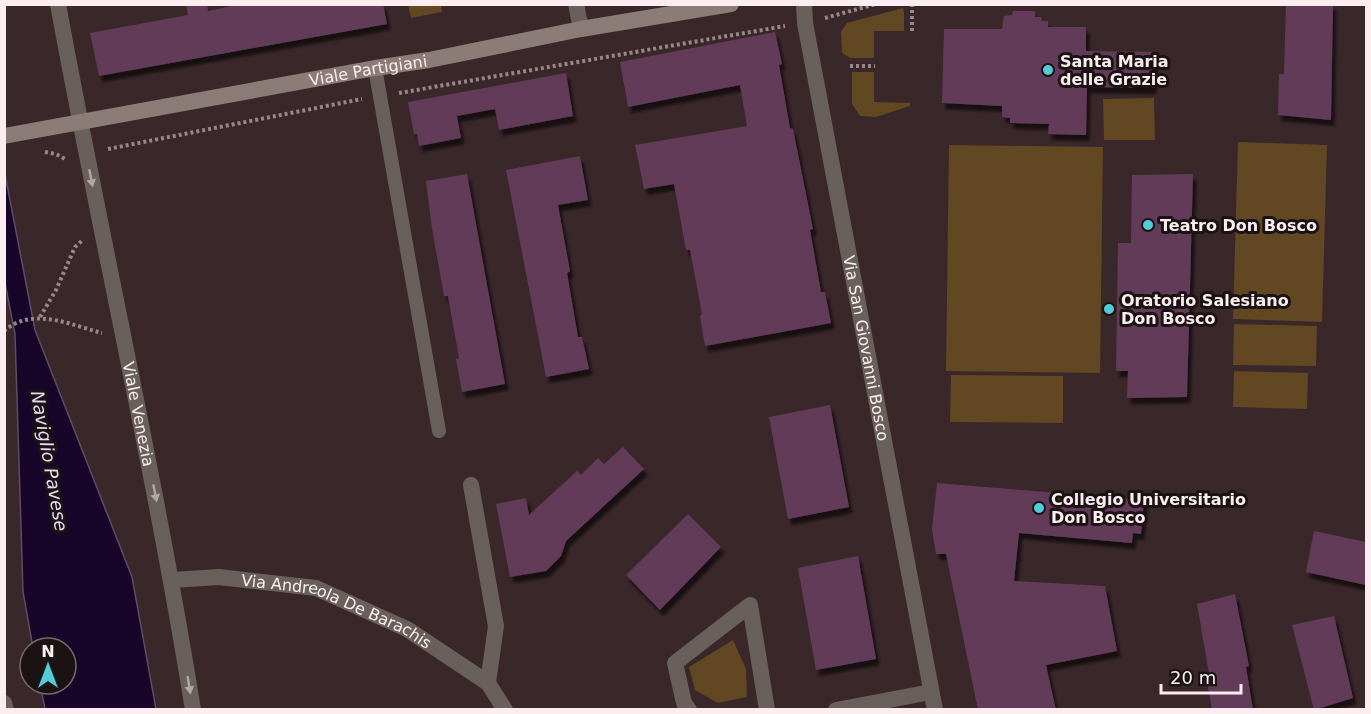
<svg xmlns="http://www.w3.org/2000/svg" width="1371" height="714" font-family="'DejaVu Sans',sans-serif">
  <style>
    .green { fill: #614722 }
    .water { fill: #18062a; stroke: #5c4c65; stroke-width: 1.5 }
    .building { fill: #623b59; filter: url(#shadow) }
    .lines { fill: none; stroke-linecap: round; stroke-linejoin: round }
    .path { stroke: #98878a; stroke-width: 4; stroke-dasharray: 3 3; stroke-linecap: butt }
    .service { stroke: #69605c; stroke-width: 14 }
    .minor { stroke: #69605c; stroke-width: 16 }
    .secondary { stroke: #8b7c77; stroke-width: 16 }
    .oneway { fill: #b2a7a6 }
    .poi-dot { fill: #52ccd6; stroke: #1b1214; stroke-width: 2 }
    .labels { text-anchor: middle; stroke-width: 6; stroke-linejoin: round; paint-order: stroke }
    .poi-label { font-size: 16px; font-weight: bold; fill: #fceef0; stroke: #1b1214; text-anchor: start }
    .street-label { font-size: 16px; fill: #fceef0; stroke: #1b1214 }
    .water-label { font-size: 18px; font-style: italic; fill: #e6dbf8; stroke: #1b1214 }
  </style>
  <defs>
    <filter id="shadow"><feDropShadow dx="3.5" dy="6" stdDeviation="1.5" flood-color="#0009"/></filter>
  </defs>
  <rect width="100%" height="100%" fill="#3a272a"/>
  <!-- green -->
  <g class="green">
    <path d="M408 5H441L442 12 411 18Z"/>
    <path d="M903 8 904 13V31H874V58H850L842 53 841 32 847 23Z"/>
    <path d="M852 72H874V102L910 103V106L876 117 860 116 852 104Z"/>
    <path d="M1154 98 1155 140H1104L1103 99Z"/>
    <path d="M1238 142 1327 145 1322 322 1233 319Z"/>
    <path d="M949 145 1103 147 1100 373 946 371Z"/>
    <path d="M1234 324 1317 326 1316 366 1233 365Z"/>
    <path d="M1234 371 1308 373 1307 409 1233 407Z"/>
    <path d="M951 375 1063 376V423L950 422Z"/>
    <path d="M733 640 746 669 747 697 718 703 695 690 689 667Z"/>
  </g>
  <!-- water -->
  <path class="water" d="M4 169 35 330 132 577 156 709H45L40 684H66V648H33L23 592 15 334 4 278Z"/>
  <!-- building -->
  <g class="building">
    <path d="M186 4H207L208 11 241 4H383L387 24 99 76 90 33 188 15Z"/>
    <path d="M1286 4H1333L1331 120 1278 115 1279 74H1284Z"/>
    <path d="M1013 11H1035V17H1041L1042 21H1048V27H1086V51L1153 52V88L1087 87 1086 135 1048 134 1049 124 1010 123V118L1002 117V106L942 103 944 29H1002L1004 16 1012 15Z"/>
    <path d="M775 32 782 64 779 65 790 128 793 129 813 229 810 230 821 292H825L831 323 705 346 700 316 702 314 690 250H686L674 184 644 189 635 145 747 126 740 85 628 107 620 62Z"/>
    <path d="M566 73 573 116 499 130 495 109 457 116 461 138 419 146 417 134H414L408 102Z"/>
    <path d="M580 156 588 200 558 205 570 271 567 273 578 337H582L589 369 546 377 506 170Z"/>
    <path d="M467 174 505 384 462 392 456 359 459 358 448 296H444L432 229 426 181Z"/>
    <path d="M1193 174 1187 397 1127 398 1128 371H1116L1118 243H1131L1132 175Z"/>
    <path d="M830 405 849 507 788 519 769 417Z"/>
    <path d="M623 447 644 469 566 541 561 556 546 571 510 577 496 504 526 498 529 515 577 471 581 475 598 458 604 464Z"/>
    <path d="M937 483 1144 500 1141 534 1133 533 1132 543 1019 533 1014 581 1105 586 1117 651 1046 665 1056 710H978L946 554H936L932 529Z"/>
    <path d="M688 514 721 547 660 610 626 575Z"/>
    <path d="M1314 531 1366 542V585L1306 572Z"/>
    <path d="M858 556 876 659 816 670 798 568Z"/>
    <path d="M1235 594 1249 666 1246 667 1253 710H1212L1207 681 1210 679 1197 604Z"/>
    <path d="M1334 616 1353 698 1314 710 1292 625Z"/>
  </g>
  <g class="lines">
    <!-- path -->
    <g class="path">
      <path d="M912 4V32"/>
      <path d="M825 18 876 4"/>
      <path d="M850 66H875"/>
      <path d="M399 93 785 26"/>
      <path d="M108 149 362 99"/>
      <path d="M45 152 56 154 65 159"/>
      <path d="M40 317 56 290 75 247 83 240"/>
      <path d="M4 331C32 306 71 325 102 333"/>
    </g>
    <!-- service -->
    <path class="service" d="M375 68 439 431"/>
    <!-- minor -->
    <g class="minor">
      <path id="s1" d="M58 4C101 240 155 473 193 710"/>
      <path d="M576 4 581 29"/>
      <path id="s2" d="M804 4 805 23 935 710"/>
      <path d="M471 485 496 626 488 683"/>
      <path id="s3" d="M172 580 219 577 316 588 407 629 488 683 505 710"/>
      <path d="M4 703 6 710"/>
      <path d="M689 710 684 703 675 663 750 605 767 710"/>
      <path d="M836 710 931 692"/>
    </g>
    <!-- secondary -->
    <path class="secondary" id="s4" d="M4 136 375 68 429 60 581 29 731 4"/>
  </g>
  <!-- one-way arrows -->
  <defs><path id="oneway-solid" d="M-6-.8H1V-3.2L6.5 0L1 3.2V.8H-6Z" transform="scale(1.5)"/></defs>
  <g class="oneway">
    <use href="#oneway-solid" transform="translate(91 178) rotate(79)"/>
    <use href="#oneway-solid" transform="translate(155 493) rotate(79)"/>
    <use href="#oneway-solid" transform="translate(189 685) rotate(81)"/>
  </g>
  <!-- markers -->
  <g class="poi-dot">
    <circle cx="1048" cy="70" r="6"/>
    <circle cx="1148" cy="225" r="6"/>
    <circle cx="1109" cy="309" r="6"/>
    <circle cx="1039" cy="508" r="6"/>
  </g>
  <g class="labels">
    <!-- poi labels -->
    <g class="poi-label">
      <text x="1060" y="67">Santa Maria<tspan x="1060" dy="18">delle Grazie</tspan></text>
      <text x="1160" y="231">Teatro Don Bosco</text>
      <text x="1121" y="306">Oratorio Salesiano<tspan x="1121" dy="18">Don Bosco</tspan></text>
      <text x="1051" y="505">Collegio Universitario<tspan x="1051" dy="18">Don Bosco</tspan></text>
    </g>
    <!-- street labels -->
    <g class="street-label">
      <text dy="6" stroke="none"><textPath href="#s4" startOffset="370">Viale Partigiani</textPath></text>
      <text dy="6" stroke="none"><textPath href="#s2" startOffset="350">Via San Giovanni Bosco</textPath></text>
      <text dy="6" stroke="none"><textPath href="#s1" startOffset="418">Viale Venezia</textPath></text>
      <text dy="6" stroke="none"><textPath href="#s3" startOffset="171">Via Andreola De Barachis</textPath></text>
    </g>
    <!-- water labels -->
    <g class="water-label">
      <text transform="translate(49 461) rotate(80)" y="6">Naviglio Pavese</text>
    </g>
  </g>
  <!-- border -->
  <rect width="1371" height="714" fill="none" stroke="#fceef0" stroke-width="12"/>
  <!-- north arrow -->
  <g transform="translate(48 666)"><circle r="28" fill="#1b1214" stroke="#756a6c" stroke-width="1.5"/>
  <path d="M0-4.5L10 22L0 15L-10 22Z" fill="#52ccd6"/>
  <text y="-9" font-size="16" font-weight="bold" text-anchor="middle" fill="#fceef0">N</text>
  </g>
  <!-- scale -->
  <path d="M1161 684v9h80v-9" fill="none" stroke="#fceef0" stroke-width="3"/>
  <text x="1170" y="684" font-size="18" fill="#fceef0" stroke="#1b1214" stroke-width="4.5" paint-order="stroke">20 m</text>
</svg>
